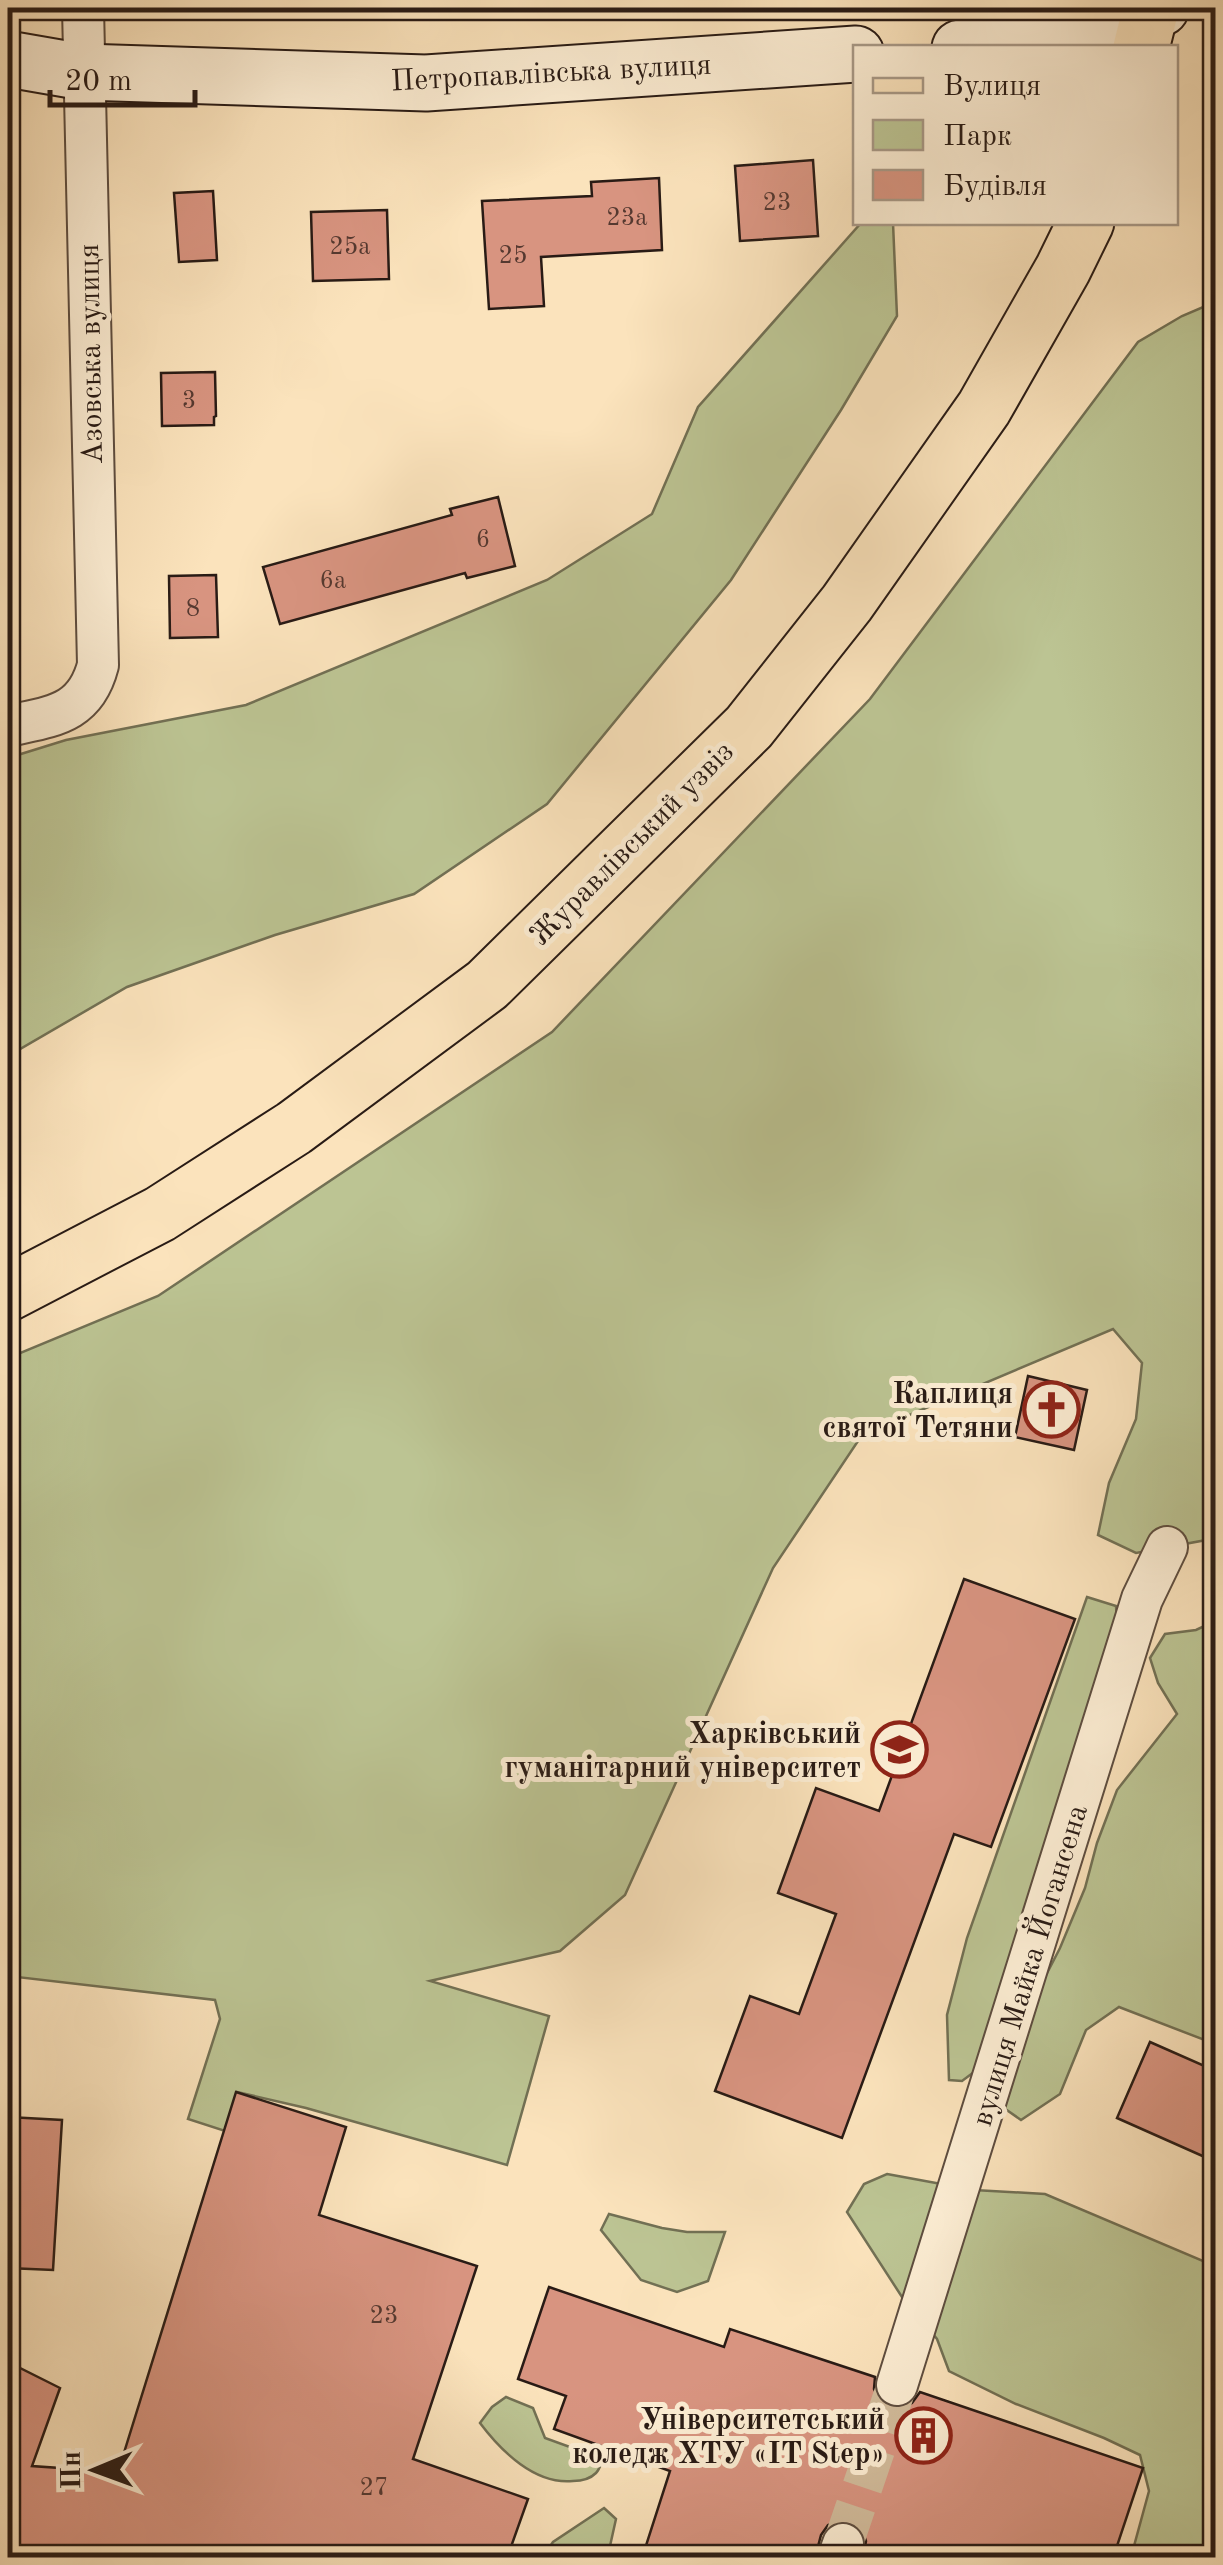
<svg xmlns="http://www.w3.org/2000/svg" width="1223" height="2565" font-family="'Old Standard TT',serif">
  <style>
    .green { fill: #bcc493; stroke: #727054; stroke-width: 2.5 }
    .building { fill: #d89480; stroke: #291b15; stroke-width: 2.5 }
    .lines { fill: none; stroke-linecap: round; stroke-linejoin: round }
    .street-tunnel { stroke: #d1bb9b; stroke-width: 40; stroke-dasharray: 40 20; stroke-linecap: butt }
    .street-casing { stroke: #5e4d3f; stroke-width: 44 }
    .secondary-casing { stroke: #291b15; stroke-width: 59 }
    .primary-casing { stroke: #291b15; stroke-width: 59 }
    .street { stroke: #fcedd3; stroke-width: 40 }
    .secondary { stroke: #fcedd3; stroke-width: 55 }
    .primary { stroke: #fbe3bc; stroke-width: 55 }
    .labels { text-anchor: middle; stroke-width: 10; stroke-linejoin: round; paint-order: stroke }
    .number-label { font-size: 25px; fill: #553930 }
    .street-label { font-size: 30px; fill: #291b15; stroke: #fcedd3 }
    .poi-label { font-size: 30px; font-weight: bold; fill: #291b15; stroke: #fcedd3; text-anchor: end }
  </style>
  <rect width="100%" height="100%" fill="#fbe3bc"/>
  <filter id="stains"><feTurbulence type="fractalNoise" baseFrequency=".002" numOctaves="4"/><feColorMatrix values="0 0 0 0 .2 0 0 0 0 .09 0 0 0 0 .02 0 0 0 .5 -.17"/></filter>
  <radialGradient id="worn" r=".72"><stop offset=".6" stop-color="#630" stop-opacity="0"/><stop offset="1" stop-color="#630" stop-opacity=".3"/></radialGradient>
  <!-- green -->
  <g class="green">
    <path d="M861 223H893L897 316 841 410 731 580 547 804 414 894 275 935 127 987 8 1056V758L66 740 246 705 547 580 652 514 698 407Z"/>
    <path d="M1215 302 1216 1524 1206 1540 1136 1553 1098 1535 1109 1483 1136 1419 1142 1363 1113 1329 862 1435 773 1568 625 1895 560 1951 430 1981 549 2016 507 2165 306 2108 237 2092 225 2131 188 2119 220 2019 215 2000 8 1976V1358L158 1296 552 1032 870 699 1138 342 1182 316Z"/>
    <path d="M1087 1597 1116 1606 1118 1636 974 2072 962 2081 949 2080 947 2015 967 1938Z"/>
    <path d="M1215 1621V2044L1119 2007 1086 2030 1060 2094 1021 2120 1001 2106 1014 2037 1060 1948 1085 1888 1097 1843 1117 1790 1177 1714 1158 1683 1150 1658 1165 1634 1196 1630Z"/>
    <path d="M887 2174 974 2190 1045 2194 1215 2266V2557H1131L1149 2491 1140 2455 1104 2438 1016 2404 949 2371 937 2339 902 2297 847 2212 864 2184Z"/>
    <path d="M609 2214 662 2228 687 2232H725L708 2281 677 2292 641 2280 601 2230Z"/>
    <path d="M506 2397 533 2408 545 2438 603 2459C601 2463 600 2469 596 2473 590 2479 581 2481 573 2481 535 2485 501 2451 480 2423L492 2407Z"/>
    <path d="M604 2508 616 2519 610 2546 594 2557H543L553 2542Z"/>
  </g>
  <!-- building -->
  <g class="building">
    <path d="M813 160 818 236 740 241 735 166Z"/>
    <path d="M659 178 662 250 541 257 544 306 489 309 482 201 592 196 591 182Z"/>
    <path d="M213 191 217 260 179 262 174 193Z"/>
    <path d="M387 210 389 279 313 281 311 212Z"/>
    <path d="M215 372 216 416 214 417V425L162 426 161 373Z"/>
    <path d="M498 497 515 566 467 578 465 573 280 624 263 567 452 515 450 509Z"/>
    <path d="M216 575 218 637 170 638 169 576Z"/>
    <path d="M1028 1376 1087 1390 1074 1450 1015 1437Z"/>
    <path d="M964 1579 1075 1619 991 1847 954 1834 842 2138 715 2091 750 1996 799 2014 836 1914 778 1893 816 1788 879 1811Z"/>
    <path d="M1150 2042 1216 2071V2162L1117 2118Z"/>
    <path d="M236 2092 346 2127 319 2215 477 2266 413 2459 528 2499 507 2558H41L8 2545V2362L60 2388 32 2466 118 2472Z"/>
    <path d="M8 2117 62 2120 53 2270 8 2268Z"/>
    <path d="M549 2287 724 2347 730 2329 875 2377 874 2389 879 2400 891 2408H901L912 2403 920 2392 1143 2468 1113 2558H863L866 2541 862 2529 852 2522 840 2521 828 2525 821 2535 815 2558H642L670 2471 554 2429 566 2396 518 2379Z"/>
  </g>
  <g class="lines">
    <!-- street-tunnel -->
    <path class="street-tunnel" d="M843 2544 897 2385"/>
    <defs>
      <g id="street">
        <path d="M8 726C52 716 85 715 98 665L83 8"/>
        <path d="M897 2385 1142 1599 1167 1547"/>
        <path d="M838 2558 843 2544"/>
      </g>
      <g id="secondary">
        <path d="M960 48 1015 42 1161 8"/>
        <path d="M8 59 83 72 426 83 856 54"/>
      </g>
      <g id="primary">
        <path d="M1141 48 1151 8"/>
        <path d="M8 1293 160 1214 294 1128 487 985 749 727 847 603 984 408 1063 269 1086 222"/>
      </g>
    </defs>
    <!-- street casing -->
    <use href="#street" class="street-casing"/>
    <!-- secondary casing -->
    <use href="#secondary" class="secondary-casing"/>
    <!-- primary casing -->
    <use href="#primary" class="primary-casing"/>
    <!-- street -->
    <use href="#street" class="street"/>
    <!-- secondary -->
    <use href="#secondary" class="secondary"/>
    <!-- primary -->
    <use href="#primary" class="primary"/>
  </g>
  <!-- icons -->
  <defs>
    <symbol id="church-ring" viewBox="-11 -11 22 22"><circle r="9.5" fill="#fcedd3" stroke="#8f2418" stroke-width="1.5"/><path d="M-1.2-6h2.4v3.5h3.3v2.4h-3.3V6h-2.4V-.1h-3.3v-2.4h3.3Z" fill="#8f2418"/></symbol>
    <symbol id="university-ring" viewBox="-11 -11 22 22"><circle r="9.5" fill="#fcedd3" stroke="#8f2418" stroke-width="1.5"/><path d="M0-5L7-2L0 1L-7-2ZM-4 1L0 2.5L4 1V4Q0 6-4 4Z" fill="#8f2418"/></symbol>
    <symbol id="building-ring" viewBox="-11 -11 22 22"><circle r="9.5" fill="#fcedd3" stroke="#8f2418" stroke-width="1.5"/><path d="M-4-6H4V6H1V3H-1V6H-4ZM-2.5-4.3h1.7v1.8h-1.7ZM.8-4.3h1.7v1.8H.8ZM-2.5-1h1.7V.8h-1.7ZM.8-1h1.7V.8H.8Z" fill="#8f2418"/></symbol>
  </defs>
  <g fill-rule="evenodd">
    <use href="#church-ring" x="1020" y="1378" width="63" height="63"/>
    <use href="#university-ring" x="868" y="1718" width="63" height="63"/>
    <use href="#building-ring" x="892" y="2404" width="63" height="63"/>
  </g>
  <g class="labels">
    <!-- number labels -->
    <g class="number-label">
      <text x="777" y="210">23</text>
      <text x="627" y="225">23а</text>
      <text x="350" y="254">25а</text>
      <text x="513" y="263">25</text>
      <text x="189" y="408">3</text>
      <text x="483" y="547">6</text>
      <text x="333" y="588">6а</text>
      <text x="193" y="616">8</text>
      <text x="384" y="2323">23</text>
      <text x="374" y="2495">27</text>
    </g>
    <!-- street labels -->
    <g class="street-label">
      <text transform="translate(551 72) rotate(-3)" y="10">Петропавлівська вулиця</text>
      <text transform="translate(90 354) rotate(-91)" y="10">Азовська вулиця</text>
      <text transform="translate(631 843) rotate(-45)" y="10">Журавлівський узвіз</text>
      <text transform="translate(1029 1965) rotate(-73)" y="10">вулиця Майка Йогансена</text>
    </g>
    <!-- poi labels -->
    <g class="poi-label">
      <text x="1013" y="1403">Каплиця<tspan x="1013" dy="34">святої Тетяни</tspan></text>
      <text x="861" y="1743">Харківський<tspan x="861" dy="34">гуманітарний університет</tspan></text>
      <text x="885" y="2429">Університетський<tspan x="885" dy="34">коледж ХТУ «IT Step»</tspan></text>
    </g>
  </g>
  <!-- margin -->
  <rect width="1223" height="2565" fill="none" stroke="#fbe3bc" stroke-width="40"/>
  <rect x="10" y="10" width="1203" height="2545" fill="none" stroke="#291b15" stroke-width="5"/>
  <rect x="20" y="20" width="1183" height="2525" fill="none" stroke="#291b15" stroke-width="2.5"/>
  <!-- legend -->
  <rect x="853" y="45" width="325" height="180" fill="#fcedd3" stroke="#a89987" stroke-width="2.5"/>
  <rect x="873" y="78" width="50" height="15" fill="#fbe3bc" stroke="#a89987" stroke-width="2.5"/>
  <text x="943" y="95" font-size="30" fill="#291b15">Вулиця</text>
  <rect x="873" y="120" width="50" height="30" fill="#bcc493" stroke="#a89987" stroke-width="2.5"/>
  <text x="943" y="145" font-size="30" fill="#291b15">Парк</text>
  <rect x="873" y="170" width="50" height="30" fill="#d89480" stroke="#a89987" stroke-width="2.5"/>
  <text x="943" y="195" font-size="30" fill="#291b15">Будівля</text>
  <!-- north arrow -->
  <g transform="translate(95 2470) rotate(269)" stroke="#fcedd3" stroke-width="8" paint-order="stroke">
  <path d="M0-8L18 38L0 25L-18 38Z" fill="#291b15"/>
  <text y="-15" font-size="28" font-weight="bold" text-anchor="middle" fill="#291b15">Пн</text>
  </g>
  <!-- scale -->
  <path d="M50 90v15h145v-15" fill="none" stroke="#291b15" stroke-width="5"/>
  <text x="65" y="90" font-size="30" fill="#291b15" stroke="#fcedd3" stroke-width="8" paint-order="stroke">20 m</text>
  <rect width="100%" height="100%" filter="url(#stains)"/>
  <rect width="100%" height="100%" fill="url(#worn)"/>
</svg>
